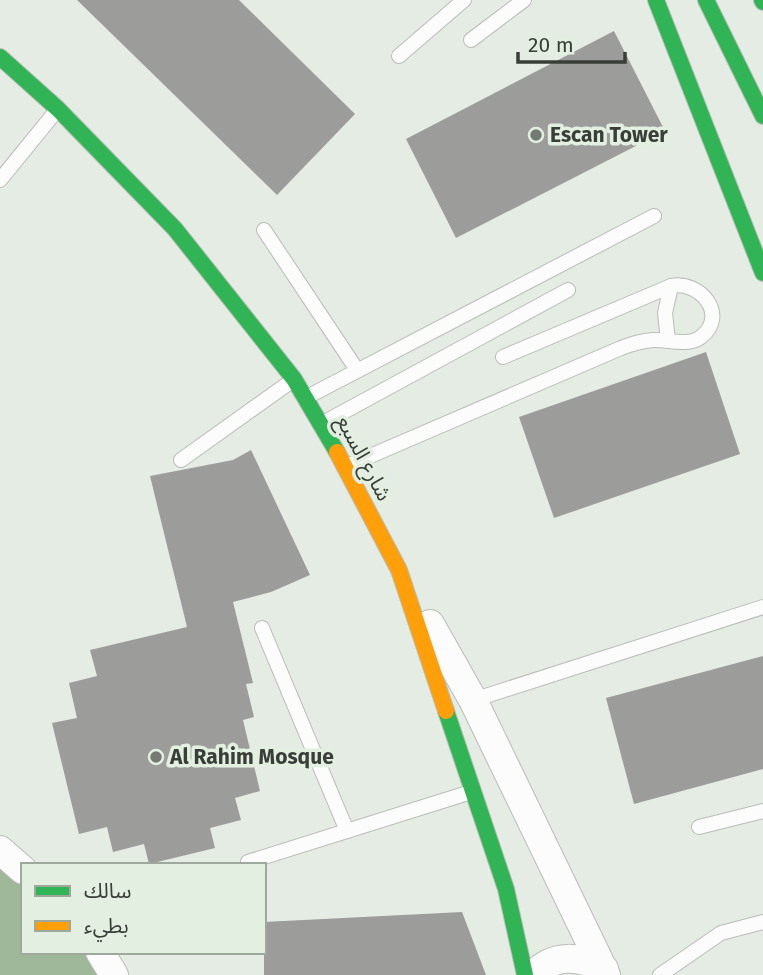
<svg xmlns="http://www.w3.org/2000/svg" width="763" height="975" font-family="'Fira Sans','Noto Sans Arabic',sans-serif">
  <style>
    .water { fill: #9fb899 }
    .building { fill: #9c9c9a }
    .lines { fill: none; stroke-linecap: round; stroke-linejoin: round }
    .lane-casing { stroke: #b8bdb7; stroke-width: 16 }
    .street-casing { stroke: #b8bdb7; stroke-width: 30 }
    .fast-casing { stroke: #b8bdb7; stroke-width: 18 }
    .slow-casing { stroke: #b8bdb7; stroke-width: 18 }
    .lane { stroke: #fbfcfb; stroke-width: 14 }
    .street { stroke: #fbfcfb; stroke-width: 28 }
    .fast { stroke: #30b455; stroke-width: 16 }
    .slow { stroke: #ff9f0a; stroke-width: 16 }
    .poi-dot { fill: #757b74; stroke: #e3efe0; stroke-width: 2.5 }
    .labels { text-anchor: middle; stroke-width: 7; stroke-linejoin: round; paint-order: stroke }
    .poi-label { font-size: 21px; font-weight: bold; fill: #393e38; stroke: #e3efe0; text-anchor: start }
    .street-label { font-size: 21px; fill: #393e38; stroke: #e3efe0 }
  </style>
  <rect width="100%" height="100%" fill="#e5ece4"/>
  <!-- water -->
  <path class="water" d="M0 857 23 881V952H89L101 975H0Z"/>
  <!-- building -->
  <g class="building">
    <path d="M77 0H239L355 114 277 195Z"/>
    <path d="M614 31 665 131 456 238 406 139Z"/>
    <path d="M706 352 740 454 554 518 519 417Z"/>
    <path d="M251 450 310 575 271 592 233 602 253 683 246 684 254 717 243 720 260 791 235 798 241 820 210 828 215 848 149 864 144 844 113 852 107 827 79 834 52 723 77 718 69 683 97 676 90 650 187 627 150 476 233 460Z"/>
    <path d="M763 656V769L634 804 606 698Z"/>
    <path d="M462 912 486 975H264V922Z"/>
  </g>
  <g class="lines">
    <defs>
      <g id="lane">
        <path d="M471 40 524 0"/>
        <path d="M399 56 464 0"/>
        <path d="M0 180 57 110"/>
        <path d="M264 230 357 370"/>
        <path d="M668 341 665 313 671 286"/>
        <path d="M307 397 654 216"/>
        <path d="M323 423 568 290"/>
        <path d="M181 460 293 380"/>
        <path d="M347 466 621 348C631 344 641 341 653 340 668 339 688 347 701 337 729 315 700 280 671 286L503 357"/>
        <path d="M262 628 347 831"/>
        <path d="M473 700 763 607"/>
        <path d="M699 827 763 811"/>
        <path d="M248 862 471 792"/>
        <path d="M660 975 721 933 763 922"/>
      </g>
      <g id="street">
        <path d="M430 624 473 700 606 975"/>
        <path d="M0 850 23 870"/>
        <path d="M100 952 114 975"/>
        <path d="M534 975C553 953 581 956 604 969"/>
      </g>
      <g id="fast">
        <path d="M656 0 763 273"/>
        <path d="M706 0 763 116"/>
        <path d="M762 0 763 2"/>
        <path d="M0 57 58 109 175 229 294 379 337 452"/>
        <path d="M446 711 506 889 525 975"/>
      </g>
      <path id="slow" d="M337 452 399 570 446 711"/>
    </defs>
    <!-- lane casing -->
    <use href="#lane" class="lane-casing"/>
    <!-- street casing -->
    <use href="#street" class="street-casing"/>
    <!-- fast casing -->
    <use href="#fast" class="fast-casing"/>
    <!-- slow casing -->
    <use href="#slow" class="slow-casing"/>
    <!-- lane -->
    <use href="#lane" class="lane"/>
    <!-- street -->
    <use href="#street" class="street"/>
    <!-- fast -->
    <use href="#fast" class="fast"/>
    <!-- slow -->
    <use href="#slow" class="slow"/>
  </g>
  <!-- markers -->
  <g class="poi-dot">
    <circle cx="536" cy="135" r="7"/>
    <circle cx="156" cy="757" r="7"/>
  </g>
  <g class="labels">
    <!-- poi labels -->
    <g class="poi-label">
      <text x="550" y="142">Escan Tower</text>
      <text x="170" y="764">Al Rahim Mosque</text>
    </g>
    <!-- street labels -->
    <g class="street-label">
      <text transform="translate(364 458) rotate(62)" y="7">شارع السبع</text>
    </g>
  </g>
  <!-- legend -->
  <rect x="21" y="863" width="245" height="91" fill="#e3efe0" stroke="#9fa89d" stroke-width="2"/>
  <rect x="35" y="886" width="35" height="10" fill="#30b455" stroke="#9fa89d" stroke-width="2"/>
  <text x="84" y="898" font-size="21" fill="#393e38">سالك</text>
  <rect x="35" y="921" width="35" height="10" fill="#ff9f0a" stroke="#9fa89d" stroke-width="2"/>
  <text x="84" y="933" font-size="21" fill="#393e38">بطيء</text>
  <!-- scale -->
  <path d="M518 52v10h107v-10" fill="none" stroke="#393e38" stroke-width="3.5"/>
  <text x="528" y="52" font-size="21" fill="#393e38" stroke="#e3efe0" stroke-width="5" paint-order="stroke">20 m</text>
</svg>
